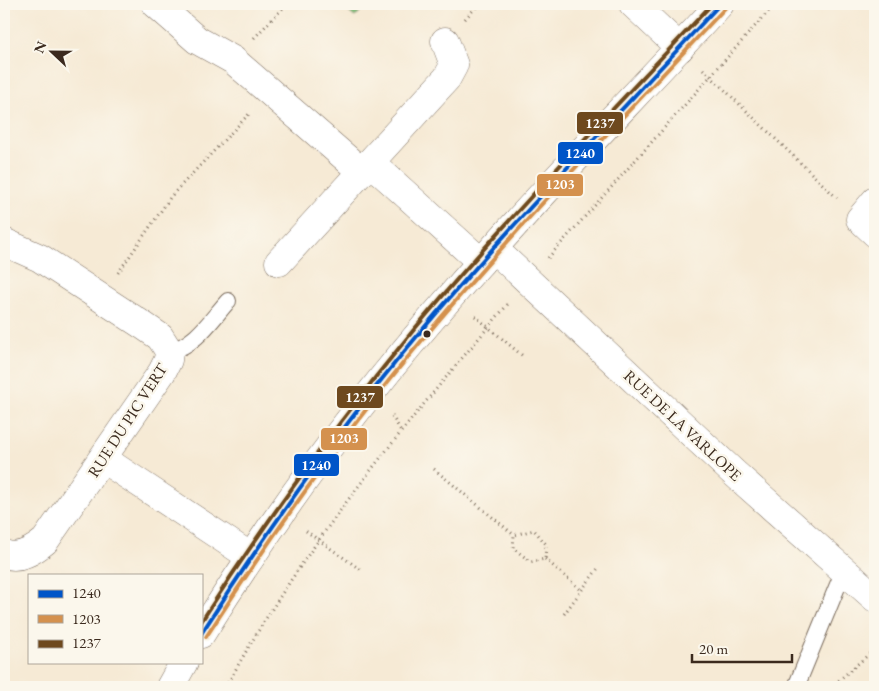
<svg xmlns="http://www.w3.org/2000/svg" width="879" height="691" font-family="'EB Garamond',serif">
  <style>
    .green { fill: #85c780; stroke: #60784f }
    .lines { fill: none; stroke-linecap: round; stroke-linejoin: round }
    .service-casing { stroke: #7c6d5e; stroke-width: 18 }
    .minor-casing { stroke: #7c6d5e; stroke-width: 29 }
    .path { stroke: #7c6d5e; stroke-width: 3; stroke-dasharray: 1 4; stroke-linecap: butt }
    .service { stroke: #fff; stroke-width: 16 }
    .minor { stroke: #fff; stroke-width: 28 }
    .bus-1-casing { stroke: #fbf7ec; stroke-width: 8 }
    .bus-2-casing { stroke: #fbf7ec; stroke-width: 8 }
    .bus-3-casing { stroke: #fbf7ec; stroke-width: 8 }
    .bus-1 { stroke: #0055c8; stroke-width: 4 }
    .bus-2 { stroke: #d4914e; stroke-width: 4 }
    .bus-3 { stroke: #6e491e; stroke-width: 4 }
    .bus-dot { fill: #3b2a1e; stroke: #fbf7ec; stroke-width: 2 }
    .labels { text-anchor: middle; stroke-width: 5; stroke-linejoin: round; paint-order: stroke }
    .street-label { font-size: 16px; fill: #3b2a1e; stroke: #fbf7ec }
    .line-badge { stroke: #fbf7ec; stroke-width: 2 }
    .badge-label { font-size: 14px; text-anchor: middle; font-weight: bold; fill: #fff }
  </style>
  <rect width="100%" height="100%" fill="#fbf7ec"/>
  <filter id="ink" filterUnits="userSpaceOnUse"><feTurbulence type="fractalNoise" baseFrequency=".02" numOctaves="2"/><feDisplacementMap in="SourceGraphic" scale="10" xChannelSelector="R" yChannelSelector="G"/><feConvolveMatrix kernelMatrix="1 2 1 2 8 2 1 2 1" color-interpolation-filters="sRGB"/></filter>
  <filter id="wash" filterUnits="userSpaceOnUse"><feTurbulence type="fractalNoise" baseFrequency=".0096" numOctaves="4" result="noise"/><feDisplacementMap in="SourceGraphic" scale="20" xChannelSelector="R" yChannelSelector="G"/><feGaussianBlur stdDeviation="1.12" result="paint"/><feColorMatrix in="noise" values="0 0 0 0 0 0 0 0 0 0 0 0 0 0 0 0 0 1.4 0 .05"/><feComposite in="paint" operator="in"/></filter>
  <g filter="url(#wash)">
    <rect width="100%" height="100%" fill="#f6ead5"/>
    <!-- green -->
    <path class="green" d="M339 4H367L355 17Z"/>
  </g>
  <g filter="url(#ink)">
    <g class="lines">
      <defs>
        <g id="service">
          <path d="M169 351C195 346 211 320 228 301"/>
          <path d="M796 687 844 570"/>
        </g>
        <g id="minor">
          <path d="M156 4 197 40 233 60 362 172"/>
          <path d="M633 4 680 48"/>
          <path d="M370 162 481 262"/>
          <path d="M875 201 860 219 875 233"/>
          <path d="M4 242 40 258 144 326 160 337 169 351 168 360 162 372 45 541C33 551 19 560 4 554"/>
          <path d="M494 249 734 473 875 598"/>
          <path d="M279 262 447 78 454 65 445 41"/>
          <path d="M103 459 251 557"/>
          <path d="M201 634C276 514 360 400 453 294 539 194 631 101 720 4"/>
          <path d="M170 687 184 662"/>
        </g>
      </defs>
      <!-- service casing -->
      <use href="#service" class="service-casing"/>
      <!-- minor casing -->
      <use href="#minor" class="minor-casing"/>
      <!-- path -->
      <g class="path">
        <path d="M465 19 479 4"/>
        <path d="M254 38 287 4"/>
        <path d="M703 69 837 198"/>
        <path d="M548 258 775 4"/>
        <path d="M118 273 172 195 249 114"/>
        <path d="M475 316 524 357"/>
        <path d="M392 416 401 431"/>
        <path d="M434 469 514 535 513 548 531 562 545 559 546 544 534 530 514 535"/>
        <path d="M306 531 361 570"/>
        <path d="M545 559 580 589"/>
        <path d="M564 614 599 567"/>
        <path d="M226 687C302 547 405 425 508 304"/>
        <path d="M831 687 875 649"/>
      </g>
      <!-- service -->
      <use href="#service" class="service"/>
      <!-- minor -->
      <use href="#minor" class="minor"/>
      <defs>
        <path id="bus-1" d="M201 634C268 530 339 429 418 335 514 220 619 114 720 4"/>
        <path id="bus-2" d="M206 637C273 533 344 433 423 339 519 224 623 118 725 8"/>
        <path id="bus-3" d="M201 622C266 521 336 424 412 332 507 218 611 112 712 4"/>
      </defs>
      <!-- bus-1 casing -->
      <use href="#bus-1" class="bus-1-casing"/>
      <!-- bus-2 casing -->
      <use href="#bus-2" class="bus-2-casing"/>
      <!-- bus-3 casing -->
      <use href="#bus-3" class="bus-3-casing"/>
      <!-- bus-1 -->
      <use href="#bus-1" class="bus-1"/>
      <!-- bus-2 -->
      <use href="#bus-2" class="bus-2"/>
      <!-- bus-3 -->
      <use href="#bus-3" class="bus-3"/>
    </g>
  </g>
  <!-- markers -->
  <circle class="bus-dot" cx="427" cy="334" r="4.5"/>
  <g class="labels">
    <!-- street labels -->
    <g class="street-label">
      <text transform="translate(127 420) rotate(-57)" y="6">RUE DU PIC VERT</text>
      <text transform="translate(683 425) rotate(43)" y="6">RUE DE LA VARLOPE</text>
    </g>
  </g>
  <g class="line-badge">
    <rect x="576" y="111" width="48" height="24" rx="5" fill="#6e491e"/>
    <rect x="557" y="141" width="47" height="24" rx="5" fill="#0055c8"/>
    <rect x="536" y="173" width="48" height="24" rx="5" fill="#d4914e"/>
    <rect x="336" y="385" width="48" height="24" rx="5" fill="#6e491e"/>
    <rect x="320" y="427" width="48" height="24" rx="5" fill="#d4914e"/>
    <rect x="293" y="453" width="47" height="24" rx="5" fill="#0055c8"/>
  </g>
  <g class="badge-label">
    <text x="600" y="128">1237</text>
    <text x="580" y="158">1240</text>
    <text x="560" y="189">1203</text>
    <text x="360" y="402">1237</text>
    <text x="344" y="443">1203</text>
    <text x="316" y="470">1240</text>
  </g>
  <!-- margin -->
  <rect width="879" height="691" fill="none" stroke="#fbf7ec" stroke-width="20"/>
  <!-- legend -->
  <rect x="28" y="574" width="175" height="90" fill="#fbf7ec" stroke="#aea59a"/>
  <rect x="38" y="590" width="25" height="8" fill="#0055c8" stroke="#aea59a"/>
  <text x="72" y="598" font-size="15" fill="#3b2a1e">1240</text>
  <rect x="38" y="615" width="25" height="8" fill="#d4914e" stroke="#aea59a"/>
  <text x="72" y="624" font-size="15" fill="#3b2a1e">1203</text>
  <rect x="38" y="640" width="25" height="8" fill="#6e491e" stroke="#aea59a"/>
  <text x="72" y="648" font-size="15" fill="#3b2a1e">1237</text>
  <!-- north arrow -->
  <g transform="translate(52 52) rotate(292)" stroke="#fbf7ec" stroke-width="4" paint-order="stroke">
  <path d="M0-4L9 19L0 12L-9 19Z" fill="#3b2a1e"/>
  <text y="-8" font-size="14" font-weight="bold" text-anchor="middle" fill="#3b2a1e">N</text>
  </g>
  <!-- scale -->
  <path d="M692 654v8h100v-8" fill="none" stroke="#3b2a1e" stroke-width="2.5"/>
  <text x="699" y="654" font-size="15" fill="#3b2a1e" stroke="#fbf7ec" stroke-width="4" paint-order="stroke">20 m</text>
</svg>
